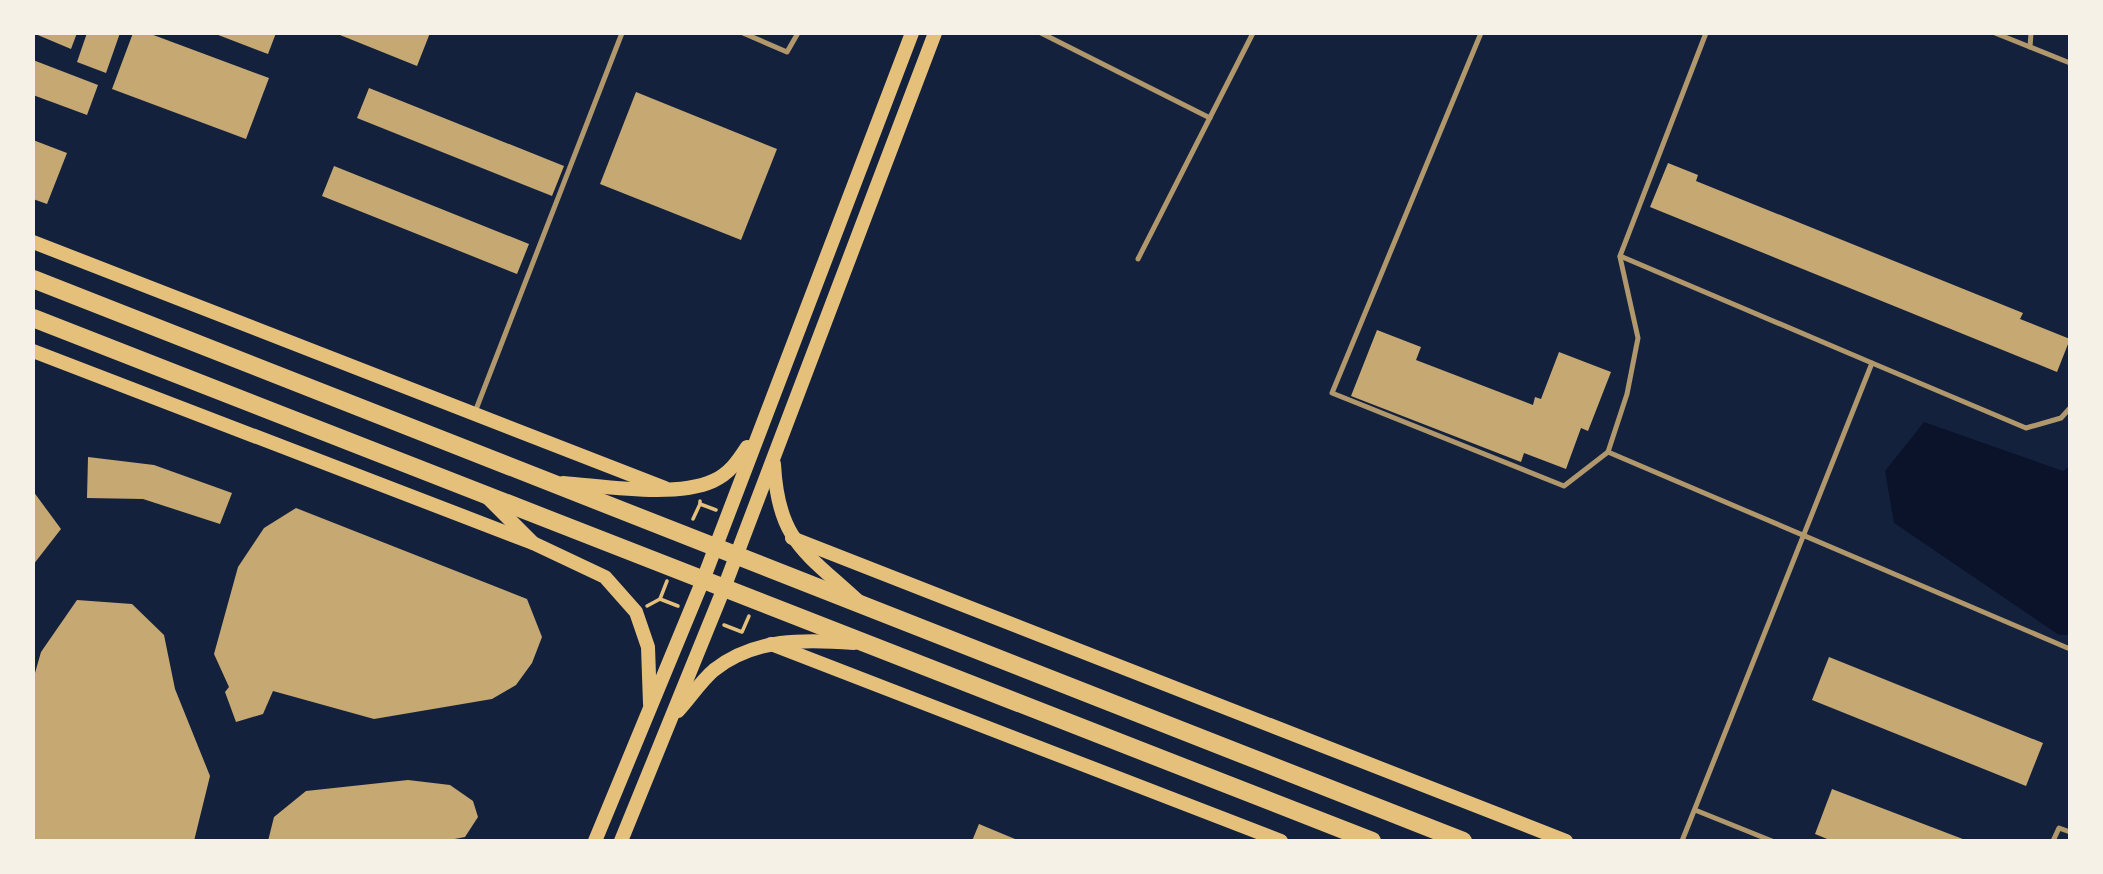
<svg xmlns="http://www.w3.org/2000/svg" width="2103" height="874" font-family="'IBM Plex Serif',serif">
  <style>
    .water { fill: #0b132b }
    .building { fill: #c6a872 }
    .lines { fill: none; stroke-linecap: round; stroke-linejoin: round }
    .path { stroke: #e5c07b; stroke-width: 3.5 }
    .service { stroke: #b1986c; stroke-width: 5 }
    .secondary { stroke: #e5c07b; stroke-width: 14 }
    .primary { stroke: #e5c07b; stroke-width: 18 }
  </style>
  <rect width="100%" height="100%" fill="#14213d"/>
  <!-- water -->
  <path class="water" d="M1924 422 2063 471 2070 466V635H2059L1894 523 1885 471Z"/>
  <!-- building -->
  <g class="building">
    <path d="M33 33H77L71 49Z"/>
    <path d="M87 33H120L106 73 77 62Z"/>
    <path d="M133 33H148L269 78 246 139 112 89Z"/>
    <path d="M213 33H276L268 54Z"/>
    <path d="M335 33H430L417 66Z"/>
    <path d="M33 60 98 85 87 115 33 95Z"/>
    <path d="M369 88 564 166 552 196 357 118Z"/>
    <path d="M636 92 777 149 741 240 600 184Z"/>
    <path d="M33 140 67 153 47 204 33 199Z"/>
    <path d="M1668 163 1698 175 1696 181 2023 313 2020 319 2070 339 2057 372 1650 207Z"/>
    <path d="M334 166 529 244 517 274 322 196Z"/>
    <path d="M1377 330 1421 347 1416 360 1533 405 1535 397 1541 399 1559 352 1611 372 1588 431 1581 428 1566 469 1524 453 1521 462 1351 396Z"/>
    <path d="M88 457 154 465 232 493 220 524 143 499 87 498Z"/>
    <path d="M33 491 61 529 33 565Z"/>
    <path d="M296 508 527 599 542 637 532 663 516 685 492 699 374 719 273 691 263 714 236 722 225 692 229 687 214 654 238 567 264 528Z"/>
    <path d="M77 600 132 604 164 635 175 689 210 776 194 841H33V680L41 652Z"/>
    <path d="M1829 657 2043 743 2026 786 1812 700Z"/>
    <path d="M408 780 450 785 473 801 478 817 465 837 444 841H268L274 817 306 791Z"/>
    <path d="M1832 789 1968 841H1832L1815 834Z"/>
    <path d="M979 824 1020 841H972Z"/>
  </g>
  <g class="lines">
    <!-- path -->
    <g class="path">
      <path d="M700 501V504L716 510"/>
      <path d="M693 519 700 504"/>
      <path d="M660 599 667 581"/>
      <path d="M647 606 660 599 678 606"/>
      <path d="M724 625 742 632 749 616"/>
    </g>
    <!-- service -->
    <g class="service">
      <path d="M743 33 787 52 798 33"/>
      <path d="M1041 33 1210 118"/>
      <path d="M1481 33 1332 393 1564 486 1608 452"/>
      <path d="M1995 33 2070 63"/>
      <path d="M2030 47 2031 33"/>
      <path d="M1620 257 1638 338 1627 394 1608 452 2070 649"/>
      <path d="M1138 259 1253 33"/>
      <path d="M1872 363 2026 428 2061 418 2070 408"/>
      <path d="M475 412 622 33"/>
      <path d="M1695 810 1772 841"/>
      <path d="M1682 841 1872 363 1620 256 1706 33"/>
      <path d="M2053 841 2059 828 2070 832"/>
    </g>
    <!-- secondary -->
    <g class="secondary">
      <path d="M33 242 665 488"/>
      <path d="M33 351 533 543"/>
      <path d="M774 464C778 541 805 552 858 601"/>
      <path d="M563 483C605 486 675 498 713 481 729 474 738 461 747 447"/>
      <path d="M488 498 533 543 605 577 636 612 648 647 650 704"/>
      <path d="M792 538 1566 841"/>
      <path d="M771 644 1281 841"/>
      <path d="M678 711C690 698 701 681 714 670 754 638 805 639 854 643"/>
      <path d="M595 841 703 580 912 33"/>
      <path d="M621 841 724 588 935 33"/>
    </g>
    <!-- primary -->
    <g class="primary">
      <path d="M33 279 1463 841"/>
      <path d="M33 318 1372 841"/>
    </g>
  </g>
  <!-- border -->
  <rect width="2103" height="874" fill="none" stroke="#f6f1e7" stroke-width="70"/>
</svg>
